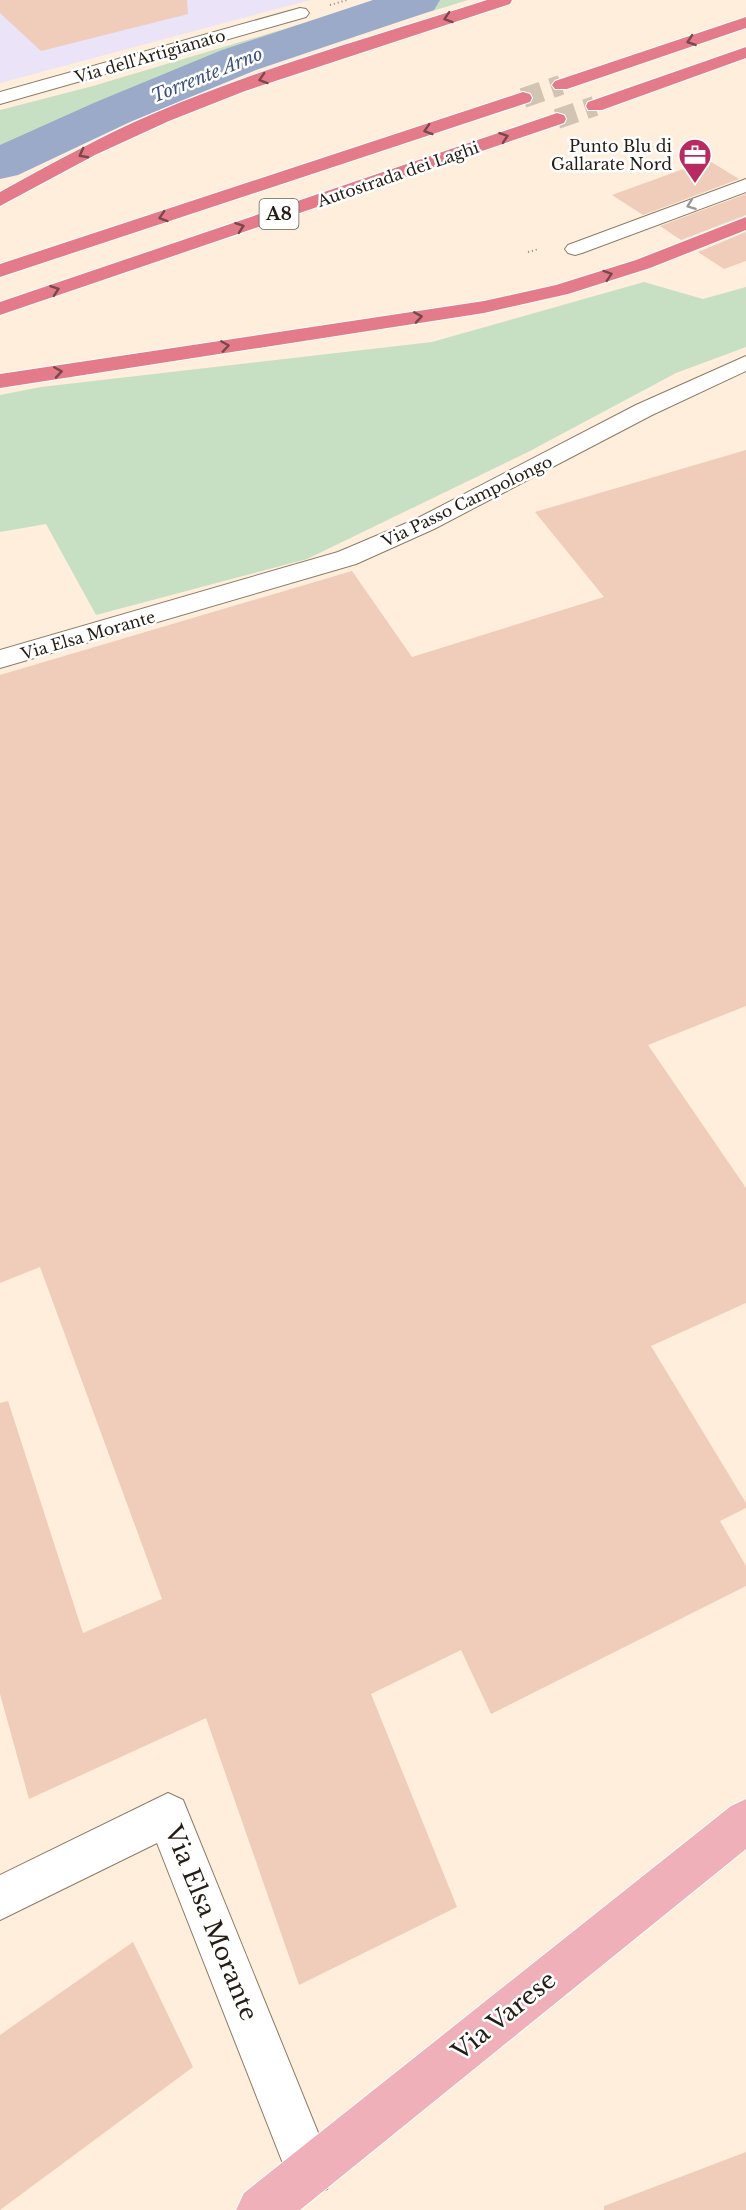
<svg xmlns="http://www.w3.org/2000/svg" width="746" height="2210" font-family="'Libre Baskerville',serif">
  <style>
    .industrial { fill: #ebe3f8 }
    .green { fill: #c7dfc3 }
    .lines { fill: none; stroke-linecap: round; stroke-linejoin: round }
    .river { fill: #9aaac8; fill-rule: evenodd }
    .building { fill: #f0ccbb }
    .highway-tunnel { stroke: #d2c4b3; stroke-width: 20; stroke-dasharray: 20 10; stroke-linecap: butt }
    .minor-casing { stroke: #8d7b65; stroke-width: 2 }
    .major-casing { stroke: #fff; stroke-width: 2 }
    .highway-casing { stroke: #fff; stroke-width: 2 }
    .path { stroke: #94897a; stroke-width: 2; stroke-dasharray: 1 3; stroke-linecap: butt }
    .minor { fill: #fff; fill-rule: evenodd }
    .major { fill: #efb0b9; fill-rule: evenodd }
    .highway { fill: #e47b8b; fill-rule: evenodd }
    .oneway { stroke: #7a474a }
    .oneway2 { stroke: #9c9995 }
    .labels { text-anchor: middle; stroke-width: 5; stroke-linejoin: round; paint-order: stroke }
    .far-street-label { font-size: 16px; fill: #241d14; stroke: #fff }
    .far-poi-label { font-size: 16px; fill: #241d14; stroke: #fff; text-anchor: end }
    .far-water-label { font-size: 18px; font-style: italic; fill: #3c527d; stroke: #fff }
    .shield { fill: #fff; stroke: #66615a; stroke-width: 1.5 }
    .shield-label { font-size: 18px; font-weight: bold; fill: #241d14 }
    .near-street-label { font-size: 24px; fill: #241d14; stroke: #fff }
  </style>
  <rect width="100%" height="100%" fill="#feeedb"/>
  <!-- industrial -->
  <path class="industrial" d="M0 0H310L0 83Z"/>
  <!-- green -->
  <g class="green">
    <path d="M381 0H468L300 52 159 109 0 178V110L93 86Z"/>
    <path d="M644 282 703 299 746 287V347L676 373 528 452 307 559 96 615 46 524 0 532V395L41 387 432 342Z"/>
  </g>
  <g class="lines">
    <!-- river -->
    <path class="river" d="M373 0H440L434 10 256 70 130 122 18 175 0 179V145L96 102 222 50Z"/>
  </g>
  <!-- building -->
  <g class="building">
    <path d="M0 0H187L188 14 41 51 0 13Z"/>
    <path d="M708 160 739 179 643 215 612 195Z"/>
    <path d="M746 194V215L681 240 660 226Z"/>
    <path d="M746 232V261L724 269 698 252Z"/>
    <path d="M746 450V1006L648 1045 746 1188V1303L651 1346 746 1503V1508L720 1521 746 1566V1586L491 1714 461 1650 371 1694 457 1907 299 1985 206 1718 29 1799 0 1694V1403L8 1401 83 1633 162 1599 40 1267 0 1283V675L352 571 412 657 604 597 535 512Z"/>
    <path d="M133 1942 193 2067 0 2210V2035Z"/>
    <path d="M746 2152V2210H604V2206Z"/>
  </g>
  <g class="lines">
    <!-- highway-tunnel -->
    <g class="highway-tunnel">
      <path d="M523 98 561 85"/>
      <path d="M557 119 595 106"/>
    </g>
    <defs>
      <g id="minor">
        <path d="M300 8 306 9 309 13 306 17 0 104V92Z"/>
        <path d="M746 179V192L582 253 575 255 568 253 565 249 568 245Z"/>
        <path d="M746 356V371L652 415 434 529 356 564 0 668V650L338 552 416 519 636 405Z"/>
        <path d="M168 1793 183 1800 334 2172 327 2189 310 2196 293 2189 157 1843 0 1920V1875Z"/>
      </g>
      <path id="major" d="M746 1799V1849L300 2210H236L244 2193 731 1806Z"/>
      <g id="highway">
        <path d="M487 0H512L510 4 245 91 169 121 95 155 0 206V192C51 164 101 136 155 113 262 67 376 36 487 0Z"/>
        <path d="M746 17V28L567 89H555L552 85 555 81Z"/>
        <path d="M746 47V58L602 110H588L586 106 588 102Z"/>
        <path d="M523 92 530 94 532 98 530 102 0 277V264Z"/>
        <path d="M557 113 564 115 566 119 564 123 0 315V302Z"/>
        <path d="M746 217V230L650 268 568 294 484 313 0 388V374L484 301 556 285 636 260Z"/>
      </g>
    </defs>
    <!-- minor casing -->
    <use href="#minor" class="minor-casing"/>
    <!-- major casing -->
    <use href="#major" class="major-casing"/>
    <!-- highway casing -->
    <use href="#highway" class="highway-casing"/>
    <!-- path -->
    <g class="path">
      <path d="M330 5 347 0"/>
      <path d="M528 252 539 249"/>
    </g>
    <!-- minor -->
    <use href="#minor" class="minor"/>
    <!-- major -->
    <use href="#major" class="major"/>
    <!-- highway -->
    <use href="#highway" class="highway"/>
  </g>
  <!-- one-way arrows -->
  <defs><path id="oneway-chevron" d="M-2-3.5L2.5 0L-2 3.5" fill="none" stroke-width="1.6" stroke-linecap="round" stroke-linejoin="round" transform="scale(1.5)"/></defs>
  <g class="oneway">
    <use href="#oneway-chevron" transform="translate(448 18) rotate(162)"/>
    <use href="#oneway-chevron" transform="translate(691 41) rotate(161)"/>
    <use href="#oneway-chevron" transform="translate(263 79) rotate(162)"/>
    <use href="#oneway-chevron" transform="translate(428 130) rotate(162)"/>
    <use href="#oneway-chevron" transform="translate(504 137) rotate(-19)"/>
    <use href="#oneway-chevron" transform="translate(83 154) rotate(152)"/>
    <use href="#oneway-chevron" transform="translate(163 217) rotate(162)"/>
    <use href="#oneway-chevron" transform="translate(240 227) rotate(-19)"/>
    <use href="#oneway-chevron" transform="translate(608 275) rotate(-18)"/>
    <use href="#oneway-chevron" transform="translate(55 290) rotate(-19)"/>
    <use href="#oneway-chevron" transform="translate(418 317) rotate(-9)"/>
    <use href="#oneway-chevron" transform="translate(225 346) rotate(-8)"/>
    <use href="#oneway-chevron" transform="translate(58 372) rotate(-9)"/>
  </g>
  <use class="oneway2" href="#oneway-chevron" transform="translate(691 205) rotate(160)"/>
  <!-- icons -->
  <defs>
    <symbol id="office-pin" viewBox="-11 -11 22 30"><path d="M0 17L-7.5 6A9.5 9.5 0 1 1 7.5 6Z" fill="#b72b61" stroke="#fff"/><path d="M-6-3h4V-5.5h4V-3h4V5H-6ZM-1-4.5V-3h2v-1.5ZM-6 0V1H6V0Z" fill="#fff"/></symbol>
  </defs>
  <g fill-rule="evenodd">
    <use href="#office-pin" x="676" y="136" width="38" height="52"/>
  </g>
  <g class="labels">
    <!-- far-street labels -->
    <g class="far-street-label">
      <text transform="translate(150 56) rotate(-16)" y="6">Via dell'Artigianato</text>
      <text transform="translate(398 174) rotate(-19)" y="6">Autostrada dei Laghi</text>
      <text transform="translate(467 501) rotate(-26)" y="6">Via Passo Campolongo</text>
      <text transform="translate(88 635) rotate(-16)" y="6">Via Elsa Morante</text>
    </g>
    <!-- far-poi labels -->
    <g class="far-poi-label">
      <text x="672" y="152">Punto Blu di<tspan x="672" dy="18">Gallarate Nord</tspan></text>
    </g>
    <!-- far-water labels -->
    <g class="far-water-label">
      <text transform="translate(207 75) rotate(-22)" y="6">Torrente Arno</text>
    </g>
    <!-- shield labels -->
    <rect class="shield" x="259.5" y="199" width="39" height="30" rx="4.5"/>
    <g class="shield-label">
      <text x="279" y="220">A8</text>
    </g>
    <!-- near-street labels -->
    <g class="near-street-label">
      <text transform="translate(211 1923) rotate(68)" y="8">Via Elsa Morante</text>
      <text transform="translate(504 2016) rotate(-39)" y="8">Via Varese</text>
    </g>
  </g>
</svg>
